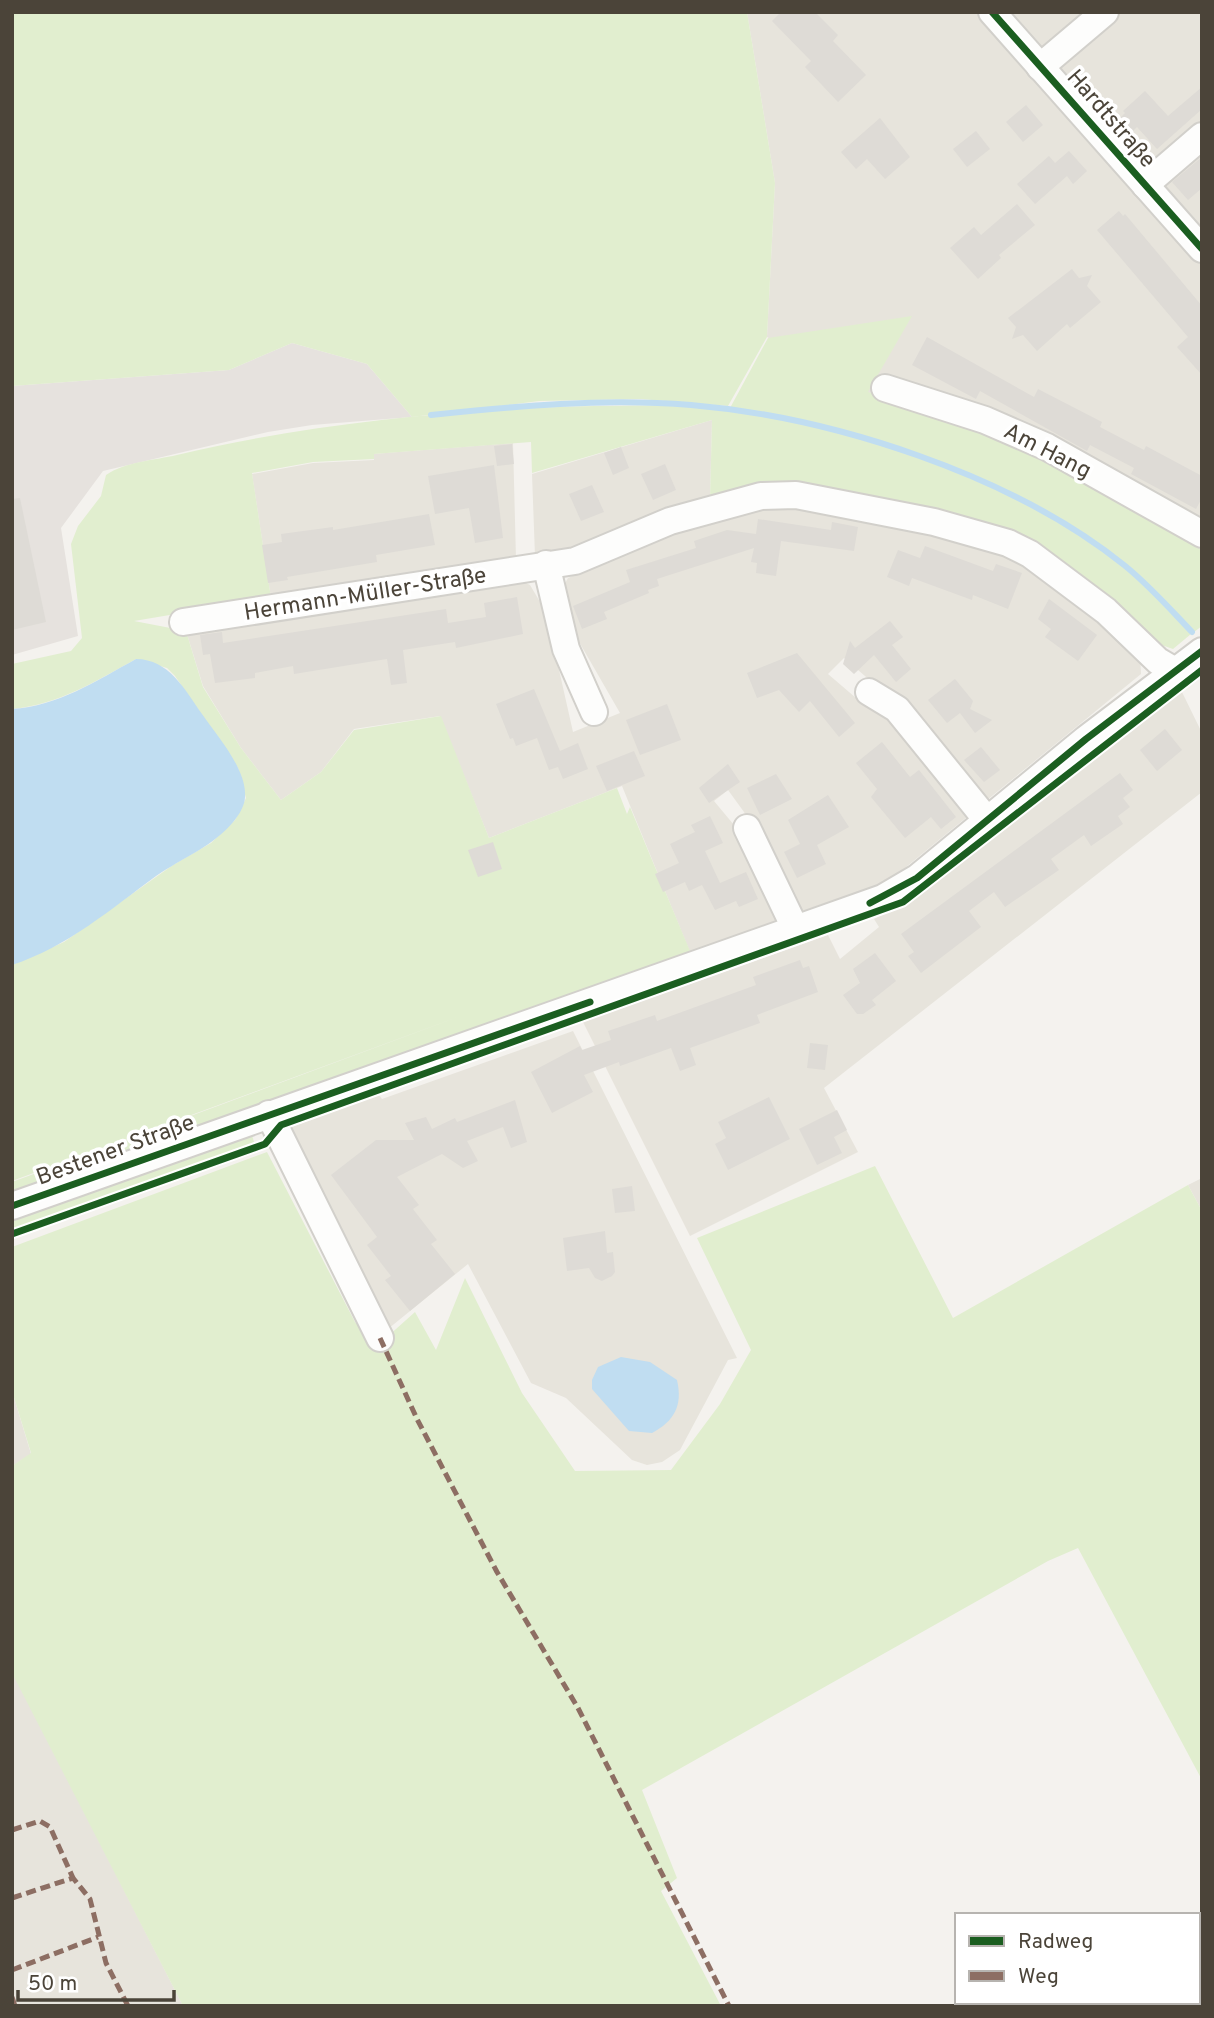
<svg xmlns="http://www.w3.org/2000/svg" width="1214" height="2018" font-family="Overpass,sans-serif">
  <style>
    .residential { fill: #e7e4dc }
    .industrial { fill: #e6e2de }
    .green { fill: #e1eecf }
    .water { fill: #c0ddf1 }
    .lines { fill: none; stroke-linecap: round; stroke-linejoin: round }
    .stream { stroke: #c0ddf1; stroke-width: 6 }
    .building { fill: #dedbd6 }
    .minor-casing { stroke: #d2d0cb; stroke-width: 30 }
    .minor { stroke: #fdfdfc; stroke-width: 26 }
    .quiet { stroke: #8d6e63; stroke-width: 5; stroke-dasharray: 10 5; stroke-linecap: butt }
    .cycleway-casing { stroke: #fff; stroke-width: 11 }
    .cycleway { stroke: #1b5e20; stroke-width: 7 }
    .labels { text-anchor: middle; stroke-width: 7; stroke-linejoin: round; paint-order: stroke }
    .street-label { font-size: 23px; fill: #4b4439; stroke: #fff }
  </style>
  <rect width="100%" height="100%" fill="#f4f2ee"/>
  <!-- residential -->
  <g class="residential">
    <path d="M747 12H1202V534L866 392 767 337 775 183Z"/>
    <path d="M712 420 710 499 584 547 535 556 532 474Z"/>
    <path d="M513 443 516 559 271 598 252 474 313 463 374 460 373 454Z"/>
    <path d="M788 503 931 530 1021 560 1140 654 1141 674 981 805 900 706 844 658 828 674 863 704 885 707 973 812 889 881 794 914 744 812 728 790 714 801 744 837 784 918 690 952 622 786 489 838 440 716 354 729 321 772 281 800 241 748 203 686 186 631 520 580 530 585 546 612 573 732 620 713 578 640 563 604V587L568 578 701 520Z"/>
    <path d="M1181 690 1202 733V792L824 1088 858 1152 690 1236 583 1022 828 935 840 959 879 927 874 919 919 896Z"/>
    <path d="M573 1031 737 1358 728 1360 680 1450 662 1462 647 1465 632 1460 566 1398 531 1383 468 1264 383 1333 283 1130 379 1095 382 1099Z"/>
    <path d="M1202 1178V1211L1188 1185Z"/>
    <path d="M12 1391 31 1454 12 1466Z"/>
    <path d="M12 1673 18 1682 183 2006H12Z"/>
  </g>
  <!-- industrial -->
  <path class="industrial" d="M292 343 367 364 412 417 312 425 268 432 103 471 61 528 78 636 12 655V386L229 370Z"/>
  <!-- green -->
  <g class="green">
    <path d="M12 12H747L775 183 767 337 728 406 640 399 539 401 412 417 367 364 292 343 229 370 12 386Z"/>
    <path d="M912 316 868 392C990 427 1094 486 1202 550V626L1194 632C1171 607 1149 582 1122 561 1099 542 1072 528 1046 514 947 459 842 426 730 408L768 338Z"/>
    <path d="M595 406C633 406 673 404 712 408 852 425 1001 475 1115 560 1144 581 1168 607 1191 634L1173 649 1153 642 989 525 710 499 712 420 532 473 531 442 374 454V459L313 462 252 473 271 598 134 621 186 631 203 687 241 748 281 800 321 772 354 730 441 716 489 838 617 788 627 814 630 807 690 951 782 919 783 923 12 1199V1182L466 1014 12 1181V965L64 942 173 865 211 843 235 820 246 798 238 768 175 676 167 668 136 659C96 681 58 705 12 709V664L71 651 82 638 71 544 78 526 101 496 106 475C125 462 155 460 177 455 312 423 457 409 595 406Z"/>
    <path d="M251 1132 254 1142 250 1146 12 1229V1217Z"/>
    <path d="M267 1152 355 1322 377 1346 415 1312 436 1350 465 1278 522 1393 575 1471 671 1470 720 1404 751 1350 697 1238 875 1166 953 1318 1188 1185 1202 1211V1780L1078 1548 1048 1561 642 1790 677 1878 661 1891 721 2006H183L12 1673V1466L31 1453 12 1391V1247Z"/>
  </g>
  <!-- water -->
  <g class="water">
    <path d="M136 659C169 659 185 690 202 714 217 736 247 769 245 797 245 805 239 815 234 821 214 846 182 858 156 876 111 909 67 947 12 965V709C58 706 96 681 136 659Z"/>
    <path d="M621 1357 650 1362 677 1380C683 1406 674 1421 652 1433L629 1431 592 1389V1380L598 1367Z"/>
  </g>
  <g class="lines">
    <!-- stream -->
    <path class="stream" d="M431 415C516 406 604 398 691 405 833 417 1012 475 1124 565 1149 585 1170 609 1192 632"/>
  </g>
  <!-- building -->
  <g class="building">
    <path d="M781 12H815L838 35 833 41 866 75 838 102 805 67 811 61 772 21Z"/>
    <path d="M1202 87V109L1157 149 1137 127 1133 131 1120 118 1125 113 1123 111 1145 91 1168 116Z"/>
    <path d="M1026 105 1043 125 1023 142 1006 122Z"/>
    <path d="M880 118 910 157 885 179 867 159 856 169 841 152Z"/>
    <path d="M976 131 990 149 967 167 953 149Z"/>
    <path d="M1069 151 1087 171 1073 184 1067 176 1035 204 1017 184 1049 156 1055 163Z"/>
    <path d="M1202 157V188L1188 200 1172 182Z"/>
    <path d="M1017 204 1035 225 999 255 1001 258 978 279 950 248 974 227 981 235Z"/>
    <path d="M1119 211 1123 216 1125 214 1202 306V375L1177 347 1188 337 1097 230Z"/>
    <path d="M1072 269 1079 278 1092 275 1087 286 1101 302 1070 328 1067 324 1037 351 1023 335 1012 339 1016 327 1008 318Z"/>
    <path d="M927 337 1034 397 1038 389 1102 422 1100 427 1144 450 1146 446 1202 476V498L1196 509 1131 474 1134 468 1090 445 1087 451 980 391 976 399 912 365Z"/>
    <path d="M512 444 514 464 497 466 494 446Z"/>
    <path d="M621 447 629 468 613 475 604 453Z"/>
    <path d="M665 464 676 490 653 500 641 474Z"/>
    <path d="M494 465 503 538 475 543 469 508 435 514 428 476Z"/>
    <path d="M592 485 604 512 581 521 569 494Z"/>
    <path d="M20 498 46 622 12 630V499Z"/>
    <path d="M429 514 435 545 376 555 377 562 287 577 288 580 268 583 262 545 282 542 281 534 333 527V530Z"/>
    <path d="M758 519 831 530 832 522 858 527 854 551 781 541 776 576 756 573 757 563 751 562 754 548 657 579 659 586 648 590 649 593 604 612 607 619 582 629 573 606 630 582 626 570 696 548 694 541 727 530 756 534Z"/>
    <path d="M925 546 993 571 996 564 1022 573 1008 609 973 595 972 600 912 578 909 586 887 577 898 550 920 558Z"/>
    <path d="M517 597 523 634 456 648 455 642 403 650 407 683 391 685 387 659 294 674 293 666 255 673V678L215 683 210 654 203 655 200 635 222 632 223 643 446 609 448 623 486 617 484 603Z"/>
    <path d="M1049 599 1097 635 1078 661 1045 637 1051 629 1038 619Z"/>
    <path d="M890 621 903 637 892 645 911 669 896 682 874 655 854 674 843 664 850 641 855 648Z"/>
    <path d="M797 653 855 723 839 737 810 701 799 712 779 690 757 698 747 673Z"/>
    <path d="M955 679 973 701 970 709 992 720 975 733 960 713 947 723 928 700Z"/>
    <path d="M534 689 560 751 578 743 588 769 563 779 558 767 549 770 537 738 516 746 513 738 510 739 496 704Z"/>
    <path d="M667 704 681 740 640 755 626 720Z"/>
    <path d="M1165 729 1182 750 1157 771 1140 750Z"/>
    <path d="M882 742 910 777 919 770 956 817 941 829 931 817 905 838 871 797 877 789 856 763Z"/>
    <path d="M981 747 1000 770 984 782 964 760Z"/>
    <path d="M634 751 645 776 607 791 596 766Z"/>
    <path d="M728 764 740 782 709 803 699 788Z"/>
    <path d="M1120 773 1133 790 1123 798 1130 807 1118 816 1123 824 1091 846 1084 835 1051 859 1059 870 1005 907 994 892 969 911 981 927 921 973 908 956 914 952 901 934Z"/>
    <path d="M776 774 792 799 760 815 747 788Z"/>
    <path d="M828 795 849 827 817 845 826 864 797 878 784 852 800 844 788 820Z"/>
    <path d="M710 816 723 843 705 851 720 883 746 872 758 899 739 907 736 901 715 910 702 885 689 891 685 882 663 892 655 874 679 863 670 844 695 832 691 825Z"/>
    <path d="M493 842 502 869 478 877 468 850Z"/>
    <path d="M875 953 896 981 872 1000 876 1005 863 1014H857L843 995 860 983 853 969Z"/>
    <path d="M800 960 803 968 809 966 818 992 757 1015 760 1023 690 1048 696 1065 680 1071 671 1048 620 1066 619 1062 584 1075 593 1092 552 1113 531 1072 580 1046 582 1050 611 1040 608 1031 655 1015 657 1021 756 985 753 977Z"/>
    <path d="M810 1043 828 1045 825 1070 807 1068Z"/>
    <path d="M769 1097 790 1139 728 1170 715 1144 726 1138 718 1122Z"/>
    <path d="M515 1100 527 1142 511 1148 503 1127 467 1141 478 1161 463 1168 442 1154 397 1177 419 1205 413 1209 437 1240 431 1244 455 1274 410 1311 385 1280 391 1276 367 1245 377 1237 331 1175 376 1140H414L405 1123 426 1117 432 1129 455 1118 457 1122Z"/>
    <path d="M837 1110 847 1130 834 1137 842 1153 817 1165 799 1129Z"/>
    <path d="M632 1186 635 1211 615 1213 612 1189Z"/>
    <path d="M605 1231 607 1253 613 1252 615 1272 612 1276 602 1281 595 1278 589 1268 567 1271 563 1238Z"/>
  </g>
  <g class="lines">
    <defs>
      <g id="minor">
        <path d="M992 12 1202 249"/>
        <path d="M1040 67 1105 12"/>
        <path d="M1145 185 1202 136"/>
        <path d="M885 388 985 420 1047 447 1202 534"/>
        <path d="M546 564 566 649 594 712"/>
        <path d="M183 622 575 561 670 521 761 496 796 495 934 522 1008 543 1030 554 1106 611 1158 661 1175 671"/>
        <path d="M869 692 897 709 987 820"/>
        <path d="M747 828 796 930"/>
        <path d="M269 1114 380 1338"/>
        <path d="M12 1206 883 898 917 878 1086 739 1202 651"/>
      </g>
    </defs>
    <!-- minor casing -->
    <use href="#minor" class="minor-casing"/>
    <!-- minor -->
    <use href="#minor" class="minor"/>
    <!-- quiet -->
    <g class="quiet">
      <path d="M380 1338 417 1419 497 1572 578 1708 729 2006"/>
      <path d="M12 1830 40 1821 50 1827 73 1878"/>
      <path d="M12 1898 73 1878 90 1899 106 1963 128 2006"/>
      <path d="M12 1970 98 1937"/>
      <path d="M12 1997 15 2006"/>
    </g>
    <defs>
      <g id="cycleway">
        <path d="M992 12 1202 249"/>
        <path d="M870 903 917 878 1086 739 1202 651"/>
        <path d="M12 1206 590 1002"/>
        <path d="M12 1234 265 1144 281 1125 903 902 1202 670"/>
      </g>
    </defs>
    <!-- cycleway casing -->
    <use href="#cycleway" class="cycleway-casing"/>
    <!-- cycleway -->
    <use href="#cycleway" class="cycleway"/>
  </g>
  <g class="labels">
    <!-- street labels -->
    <g class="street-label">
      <text transform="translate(1112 118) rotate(49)" y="8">Hardtstraße</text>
      <text transform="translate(1048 450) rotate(27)" y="8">Am Hang</text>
      <text transform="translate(365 593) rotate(-9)" y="8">Hermann-Müller-Straße</text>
      <text transform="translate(115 1149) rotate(-20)" y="8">Bestener Straße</text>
    </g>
  </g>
  <!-- border -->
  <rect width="1214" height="2018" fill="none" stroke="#4b4439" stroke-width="28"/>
  <!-- legend -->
  <rect x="955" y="1913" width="245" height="91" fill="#ffffff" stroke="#b7b4b0" stroke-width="2"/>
  <rect x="969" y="1936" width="35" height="10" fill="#1b5e20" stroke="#b7b4b0" stroke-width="2"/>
  <text x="1018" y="1948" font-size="21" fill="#4b4439">Radweg</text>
  <rect x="969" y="1971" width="35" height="10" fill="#8d6e63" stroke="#b7b4b0" stroke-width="2"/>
  <text x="1018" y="1983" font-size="21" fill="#4b4439">Weg</text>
  <!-- scale -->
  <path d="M18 1990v10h156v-10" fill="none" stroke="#4b4439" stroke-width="3.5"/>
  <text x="28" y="1990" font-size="21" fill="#4b4439" stroke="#ffffff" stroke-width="5" paint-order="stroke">50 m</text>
</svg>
